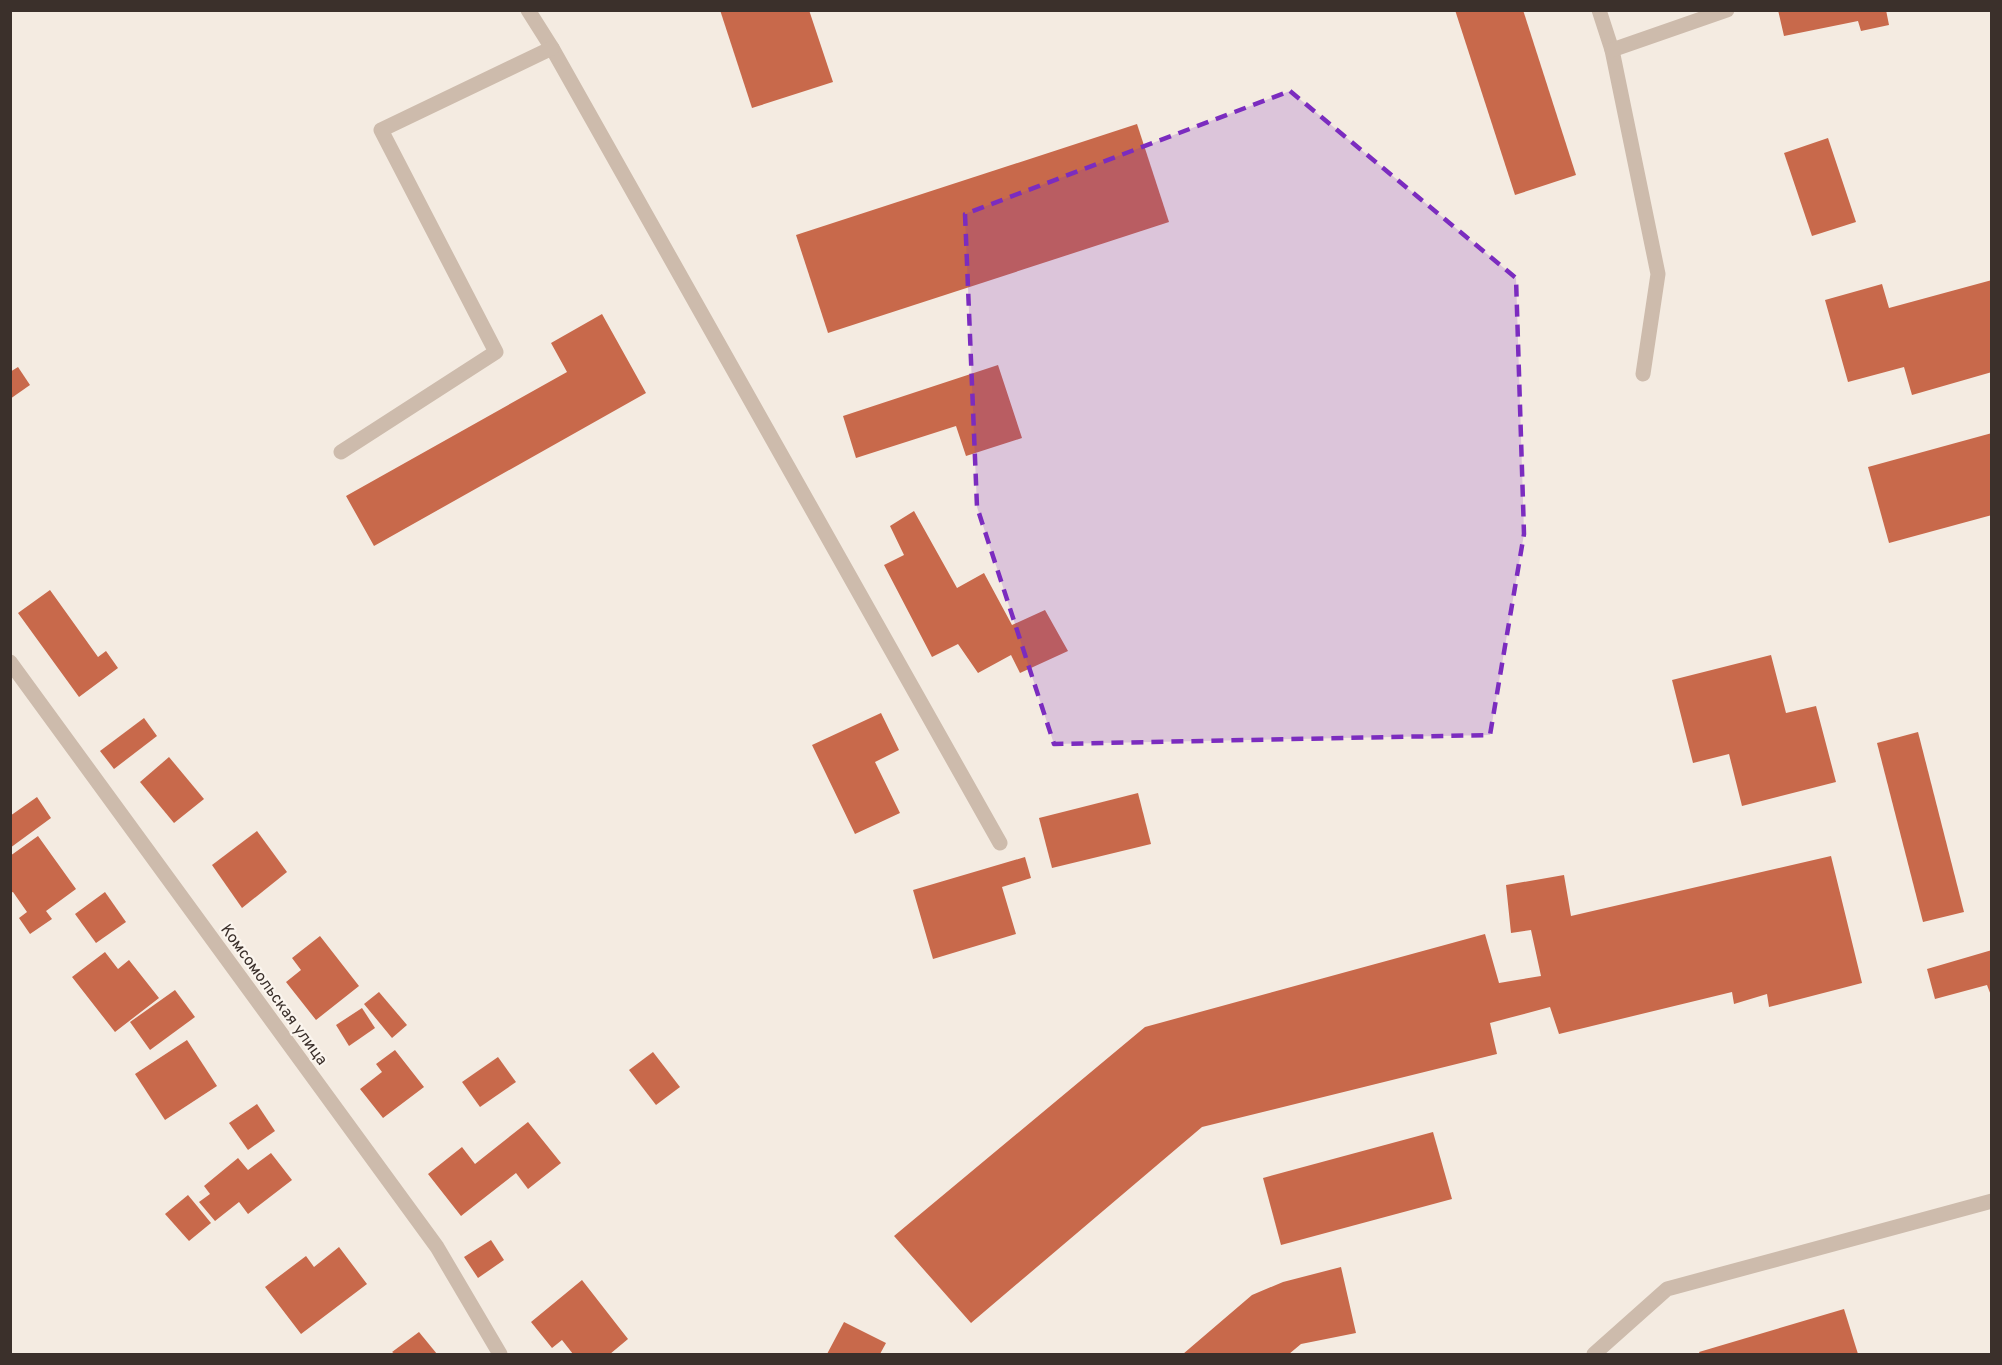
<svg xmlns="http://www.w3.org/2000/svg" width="2002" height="1365" font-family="Overpass,sans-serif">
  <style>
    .building { fill: #c8694b }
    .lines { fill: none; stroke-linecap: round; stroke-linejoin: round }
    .lane { stroke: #cdbbac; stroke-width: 15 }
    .street { stroke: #cdbbac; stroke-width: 15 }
    .marked { fill: #7b2cbf; fill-opacity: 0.2; stroke: #7b2cbf; stroke-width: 4.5; stroke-dasharray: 12 8; stroke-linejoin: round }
    .labels { text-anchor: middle; stroke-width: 4.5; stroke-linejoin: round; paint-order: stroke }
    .street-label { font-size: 16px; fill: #3b302b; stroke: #fbf5ee }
  </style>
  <rect width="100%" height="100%" fill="#f4ebe1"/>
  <!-- building -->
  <g class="building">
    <path d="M720 10H809L833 82 752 108Z"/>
    <path d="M1455 10H1523L1576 175 1515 195Z"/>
    <path d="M1778 10H1886L1889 25 1861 31 1858 21 1784 36Z"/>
    <path d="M1137 124 1169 222 828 333 796 235Z"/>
    <path d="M1828 138 1856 222 1812 236 1784 153Z"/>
    <path d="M1992 280V372L1912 395 1904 367 1848 382 1825 300 1882 284 1889 308Z"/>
    <path d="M602 314 646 393 374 546 346 496 567 372 551 343Z"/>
    <path d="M998 365 1022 438 966 456 956 426 856 458 843 416Z"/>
    <path d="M18 367 30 385 10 399V372Z"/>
    <path d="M1992 433V515L1889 543 1868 467Z"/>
    <path d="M914 511 957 588 984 573 1012 625 1045 610 1068 651 1020 673 1011 655 978 673 958 644 932 657 884 565 904 555 890 526Z"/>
    <path d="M50 590 98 657 106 651 118 668 79 697 18 613Z"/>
    <path d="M1771 655 1786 713 1816 706 1836 782 1742 806 1729 754 1693 763 1672 680Z"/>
    <path d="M881 713 899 750 875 762 900 813 855 834 812 745Z"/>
    <path d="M144 718 157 736 114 769 100 751Z"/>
    <path d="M1918 732 1964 912 1923 922 1877 743Z"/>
    <path d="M169 757 204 799 174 823 140 782Z"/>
    <path d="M1138 793 1151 844 1052 868 1039 818Z"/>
    <path d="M37 797 51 818 10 848V816Z"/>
    <path d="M257 831 287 872 242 908 212 865Z"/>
    <path d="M38 836 76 889 46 911 52 919 30 934 19 918 27 912 13 892 10 893V856Z"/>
    <path d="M1831 856 1862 983 1769 1007 1767 994 1734 1004 1732 992 1559 1034 1550 1007 1490 1023 1497 1054 1202 1127 971 1323 894 1236 1145 1027 1485 934 1499 983 1541 976 1531 930 1511 933 1506 885 1564 875 1571 916Z"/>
    <path d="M1025 857 1031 878 1002 887 1016 934 933 959 913 890Z"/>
    <path d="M105 892 126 922 96 943 75 914Z"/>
    <path d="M320 936 359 986 316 1020 286 982 301 970 292 958Z"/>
    <path d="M1992 950V998L1987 985 1935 999 1927 969Z"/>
    <path d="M105 952 118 969 129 960 159 998 115 1032 72 977Z"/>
    <path d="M175 990 195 1017 150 1050 130 1022Z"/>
    <path d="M379 992 407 1025 392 1038 364 1004Z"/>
    <path d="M362 1008 375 1028 349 1046 336 1025Z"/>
    <path d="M187 1040 217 1086 165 1120 135 1074Z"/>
    <path d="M395 1050 424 1087 383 1118 360 1089 382 1072 376 1064Z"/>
    <path d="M653 1052 680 1087 656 1105 629 1070Z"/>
    <path d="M498 1057 516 1082 480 1107 462 1082Z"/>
    <path d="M257 1104 275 1131 248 1150 229 1123Z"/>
    <path d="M528 1122 561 1163 528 1189 516 1173 461 1216 428 1174 462 1147 475 1164Z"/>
    <path d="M1433 1132 1452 1199 1281 1245 1263 1178Z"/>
    <path d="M271 1153 292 1180 248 1214 239 1202 215 1221 199 1202 210 1194 204 1186 238 1158 248 1170Z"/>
    <path d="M188 1195 211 1223 189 1241 165 1214Z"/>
    <path d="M491 1240 504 1260 478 1278 464 1257Z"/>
    <path d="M339 1247 367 1284 301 1334 265 1287 306 1256 314 1267Z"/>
    <path d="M1341 1267 1356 1333 1301 1344 1289 1354H1183L1252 1295 1283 1282Z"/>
    <path d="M582 1280 628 1339 610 1354H573L562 1340 552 1348 531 1322Z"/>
    <path d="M1844 1309 1858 1354H1700L1699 1352Z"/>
    <path d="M844 1322 886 1343 880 1354H827Z"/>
    <path d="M419 1332 437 1354H395L392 1352Z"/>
  </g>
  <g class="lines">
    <!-- lane -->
    <g class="lane">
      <path d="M528 10 552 48 1000 843"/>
      <path d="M1599 10 1612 50 1658 274 1643 374"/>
      <path d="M1612 50 1727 10"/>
      <path d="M341 452 496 352 381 130 552 48"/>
      <path d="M1594 1354 1667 1289 1992 1201"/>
    </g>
    <!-- street -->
    <path class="street" d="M10 662 437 1247 500 1354"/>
  </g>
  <!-- marked area -->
  <path class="marked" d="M1290 91 1516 278 1524 534 1490 735 1054 744 977 507 965 214Z"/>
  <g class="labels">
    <!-- street labels -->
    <g class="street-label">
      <text transform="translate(275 994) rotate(54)" y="6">Комсомольская улица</text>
    </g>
  </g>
  <!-- border -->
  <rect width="2002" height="1365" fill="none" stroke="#3b302b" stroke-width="24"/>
</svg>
